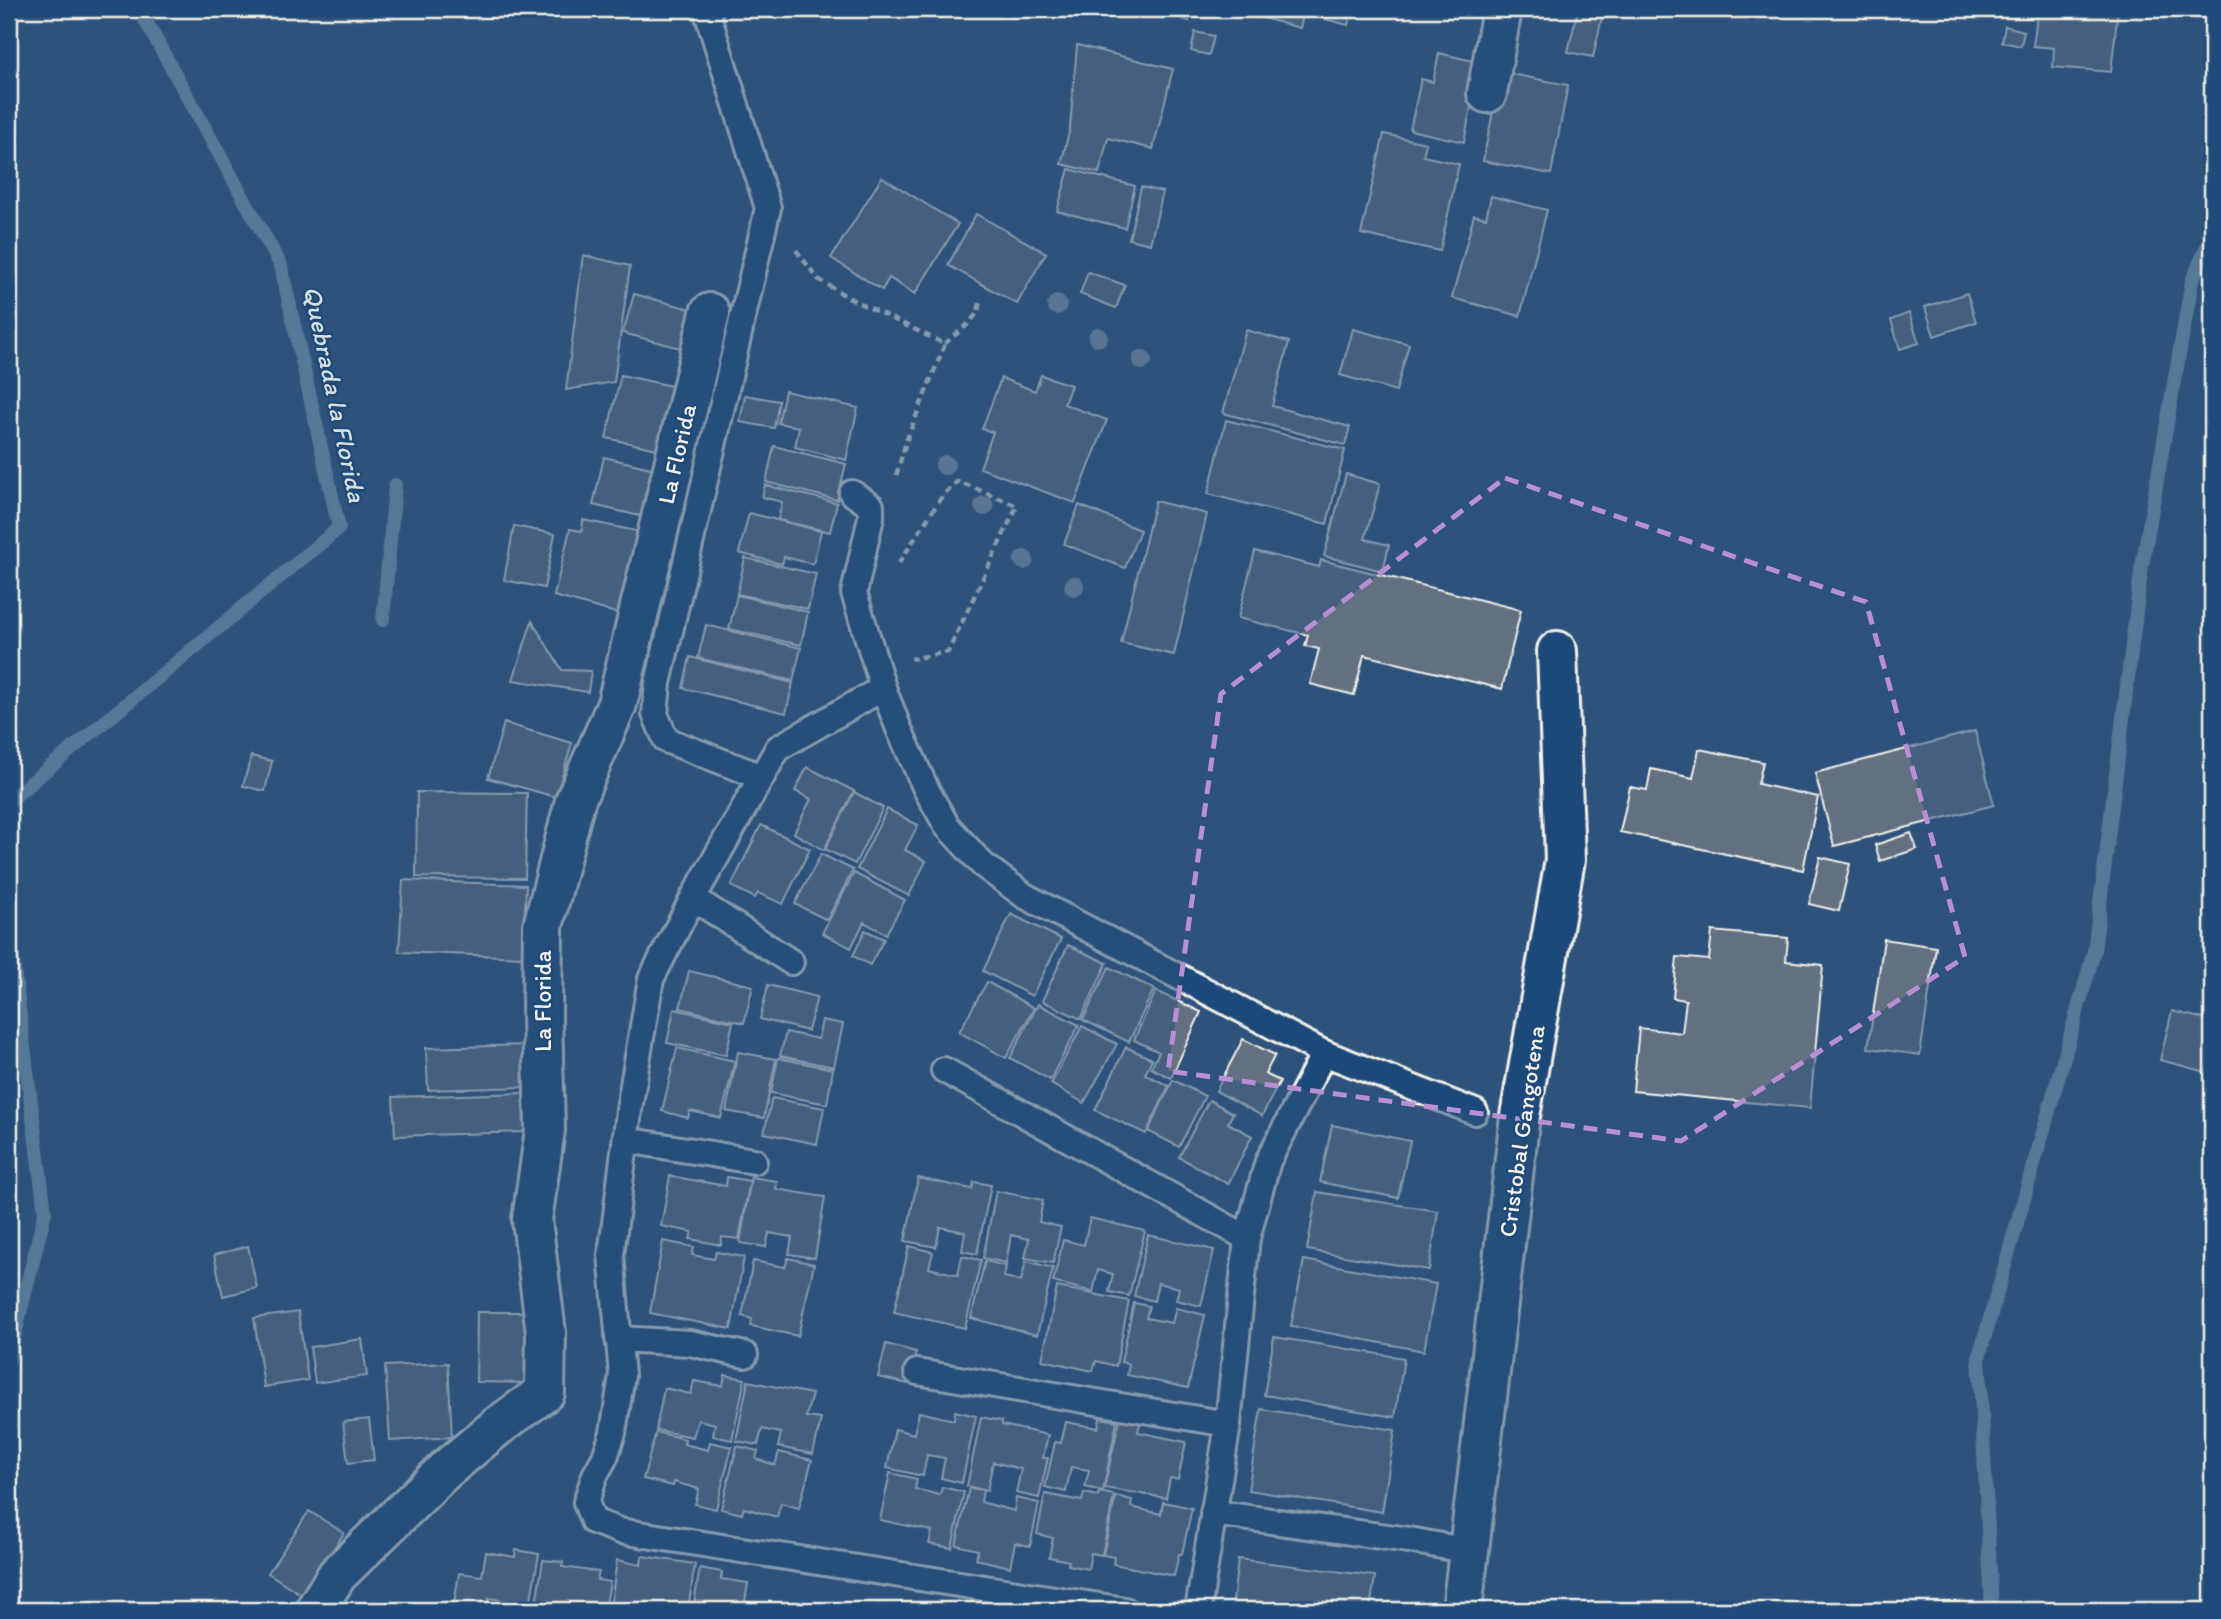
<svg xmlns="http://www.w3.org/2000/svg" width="2221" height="1619" font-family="Itim,sans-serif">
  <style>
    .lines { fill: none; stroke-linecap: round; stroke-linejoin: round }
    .stream { stroke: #87a8b9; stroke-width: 14 }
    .building { fill: #637082; stroke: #f4f1e8; stroke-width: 2 }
    .service-casing { stroke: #f4f1e8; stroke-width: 30 }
    .minor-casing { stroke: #f4f1e8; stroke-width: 44 }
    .path { stroke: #f4f1e8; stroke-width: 4.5; stroke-dasharray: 7 5; stroke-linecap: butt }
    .service { stroke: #1f4a7a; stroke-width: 24 }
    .minor { stroke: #1f4a7a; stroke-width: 38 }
    .tree { fill: #8ea0b0 }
    .marked { fill: none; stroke: #b88ed4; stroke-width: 5; stroke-dasharray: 14 9; stroke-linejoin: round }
    .labels { text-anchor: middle; stroke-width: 5; stroke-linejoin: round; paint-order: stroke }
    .street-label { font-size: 24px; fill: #f4f1e8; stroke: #1f4a7a }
    .water-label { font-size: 26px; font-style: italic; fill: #d9dfdc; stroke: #1f4a7a }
  </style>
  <rect width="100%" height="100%" fill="#2d527c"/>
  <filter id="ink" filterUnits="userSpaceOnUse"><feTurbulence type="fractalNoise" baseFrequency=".0143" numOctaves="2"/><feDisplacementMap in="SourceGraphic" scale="14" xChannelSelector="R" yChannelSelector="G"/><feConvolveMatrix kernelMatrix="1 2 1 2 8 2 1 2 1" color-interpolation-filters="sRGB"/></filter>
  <g filter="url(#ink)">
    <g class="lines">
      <!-- stream -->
      <g class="stream">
        <path d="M383 620 395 485"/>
        <path d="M9 801 339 528 281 266 144 18 155 9"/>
        <path d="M9 930 45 1212 9 1358"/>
        <path d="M1992 1610 1979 1357 2094 952 2141 572 2192 281 2212 235"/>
      </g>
    </g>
    <!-- building -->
    <g class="building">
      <path d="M1068 9H1102L1099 18Z"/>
      <path d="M1150 9H1192L1189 21Z"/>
      <path d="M1249 9H1305L1300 28 1248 14Z"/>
      <path d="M1323 9H1352L1348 25 1321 18Z"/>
      <path d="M1578 9H1604L1593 57 1568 52Z"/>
      <path d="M2015 9H2034L2033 15 2014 13Z"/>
      <path d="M2038 9H2118L2111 72 2053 67 2054 48 2033 46Z"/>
      <path d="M2005 26 2024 31 2021 46 2002 42Z"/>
      <path d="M1195 32 1214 36 1209 55 1191 51Z"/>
      <path d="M1077 45 1173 69 1153 149 1108 138 1099 173 1061 164 1070 128Z"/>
      <path d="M1439 53 1473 61 1467 90 1474 92 1464 142 1410 130 1421 79 1433 82Z"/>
      <path d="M1501 72 1568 85 1551 174 1483 161Z"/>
      <path d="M1384 134 1426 143 1423 156 1459 164 1440 251 1361 234Z"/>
      <path d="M1069 169 1135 186 1125 228 1057 211Z"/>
      <path d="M882 177 958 224 915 294 889 278 882 290 831 258Z"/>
      <path d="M1141 187 1163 192 1150 244 1129 239Z"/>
      <path d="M1491 196 1547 210 1520 316 1452 298 1474 215 1486 218Z"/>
      <path d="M976 214 1046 253 1017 304 948 265Z"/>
      <path d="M583 255 630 266 614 382 566 390Z"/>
      <path d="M1088 272 1125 285 1116 308 1080 294Z"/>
      <path d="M1967 293 1976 322 1934 336 1925 307Z"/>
      <path d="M634 294 694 310 684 349 623 333Z"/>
      <path d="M1909 313 1919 343 1900 349 1891 320Z"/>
      <path d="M1353 329 1409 344 1396 391 1340 375Z"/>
      <path d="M1246 330 1289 342 1272 406 1350 427 1345 445 1223 413Z"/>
      <path d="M621 375 685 389 671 452 606 438Z"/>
      <path d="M1041 375 1071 385 1064 404 1107 420 1075 503 980 468 993 432 982 429 1001 378 1035 391Z"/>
      <path d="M785 391 858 408 846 460 795 447 799 427 778 423Z"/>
      <path d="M745 395 779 401 774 428 740 422Z"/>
      <path d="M1226 420 1345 450 1327 524 1208 494Z"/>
      <path d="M774 446 846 464 837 500 766 482Z"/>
      <path d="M604 457 655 469 644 517 593 505Z"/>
      <path d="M1346 474 1380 484 1365 539 1389 545 1383 571 1324 556Z"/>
      <path d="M765 485 837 503 830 532 778 520 782 502 762 497Z"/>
      <path d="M1155 501 1207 514 1174 655 1121 643Z"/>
      <path d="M1079 505 1140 530 1125 568 1064 544Z"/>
      <path d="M749 513 821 531 813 564 784 557 782 564 739 553Z"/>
      <path d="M583 520 655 535 634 618 554 596 570 529 582 531Z"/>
      <path d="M514 526 555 534 544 588 504 580Z"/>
      <path d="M1255 551 1319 567 1321 560 1521 610 1502 689 1364 655 1354 695 1310 684 1319 649 1305 646 1308 635 1238 618Z"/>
      <path d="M745 558 816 574 808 609 737 594Z"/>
      <path d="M737 595 808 612 801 645 729 629Z"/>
      <path d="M532 621 562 670 591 671 588 692 513 680Z"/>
      <path d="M706 625 801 648 793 681 698 658Z"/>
      <path d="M690 657 793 683 786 713 683 688Z"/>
      <path d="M504 723 572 743 556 797 488 778Z"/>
      <path d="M1975 731 1994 805 1834 846 1815 773Z"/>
      <path d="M1699 749 1763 762 1758 784 1818 797 1803 870 1620 832 1630 787 1647 790 1651 769 1693 778Z"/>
      <path d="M251 756 272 761 265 791 243 786Z"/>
      <path d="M807 767 854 791 824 850 794 833 811 799 795 791Z"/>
      <path d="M417 792 527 793 525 878 416 877Z"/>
      <path d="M854 792 883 808 855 864 825 849Z"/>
      <path d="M887 809 918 825 905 850 926 861 909 896 857 869Z"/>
      <path d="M761 825 810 849 783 904 758 893 755 898 731 886Z"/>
      <path d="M1911 833 1917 849 1880 861 1875 845Z"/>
      <path d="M821 854 853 870 827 920 795 904Z"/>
      <path d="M1820 857 1850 864 1839 911 1809 904Z"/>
      <path d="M854 873 905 900 886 934 864 922 851 948 822 933Z"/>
      <path d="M403 880 526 885 523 957 399 952Z"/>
      <path d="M1011 914 1061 939 1032 996 983 971Z"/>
      <path d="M865 930 884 939 870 965 853 956Z"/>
      <path d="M1712 931 1788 938 1786 961 1823 965 1810 1108 1633 1091 1639 1028 1682 1033 1686 1000 1673 998 1677 957 1709 960Z"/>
      <path d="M1884 939 1936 947 1920 1055 1868 1048Z"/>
      <path d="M1068 945 1107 963 1081 1019 1042 1001Z"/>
      <path d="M1109 967 1154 989 1129 1042 1083 1020Z"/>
      <path d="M689 971 753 986 744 1023 680 1008Z"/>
      <path d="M987 982 1034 1008 1006 1058 959 1032Z"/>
      <path d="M768 985 817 997 808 1031 760 1019Z"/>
      <path d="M1156 991 1201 1012 1171 1078 1151 1068 1159 1052 1134 1040Z"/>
      <path d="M1038 1004 1079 1025 1050 1080 1010 1058Z"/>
      <path d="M674 1009 733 1022 726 1055 667 1043Z"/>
      <path d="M2172 1011 2212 1021V1048L2206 1072 2160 1060Z"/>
      <path d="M822 1020 843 1024 834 1067 780 1056 786 1032 818 1039Z"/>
      <path d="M1082 1026 1117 1044 1084 1103 1051 1084Z"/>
      <path d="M1243 1039 1275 1055 1265 1074 1280 1081 1262 1116 1216 1091Z"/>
      <path d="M526 1045 527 1087 428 1090 426 1048Z"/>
      <path d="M1126 1047 1152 1059 1145 1074 1169 1086 1146 1134 1095 1110Z"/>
      <path d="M677 1048 735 1061 721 1118 690 1111 688 1118 662 1111Z"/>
      <path d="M738 1052 776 1059 764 1118 726 1111Z"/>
      <path d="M778 1058 833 1069 827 1104 771 1093Z"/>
      <path d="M1173 1080 1205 1096 1179 1147 1148 1131Z"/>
      <path d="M524 1093 525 1132 395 1136 393 1097Z"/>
      <path d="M772 1098 824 1108 817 1144 764 1133Z"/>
      <path d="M1209 1100 1233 1113 1228 1123 1252 1136 1228 1184 1179 1157Z"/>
      <path d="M1332 1125 1410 1141 1398 1198 1320 1182Z"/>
      <path d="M670 1176 726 1186 727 1177 750 1181 739 1239 722 1237 721 1245 690 1239 692 1232 661 1226Z"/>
      <path d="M751 1177 777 1181 776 1189 825 1197 815 1258 789 1254 792 1237 769 1233 766 1247 740 1243Z"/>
      <path d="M918 1178 972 1189 974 1182 991 1185 977 1254 962 1251 965 1232 940 1227 936 1247 905 1241Z"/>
      <path d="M996 1191 1043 1200 1039 1222 1061 1227 1053 1263 1025 1258 1029 1239 1011 1235 1006 1263 983 1258Z"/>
      <path d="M1317 1192 1438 1211 1429 1270 1307 1250Z"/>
      <path d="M1090 1218 1145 1231 1129 1296 1109 1292 1113 1274 1098 1270 1093 1292 1053 1282 1063 1240 1084 1245Z"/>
      <path d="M1148 1235 1214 1250 1201 1306 1176 1300 1179 1288 1158 1283 1154 1301 1134 1296Z"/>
      <path d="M663 1241 694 1247 692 1255 714 1259 716 1252 744 1257 731 1329 650 1313Z"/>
      <path d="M248 1246 257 1288 223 1296 214 1255Z"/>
      <path d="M909 1246 933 1252 929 1268 958 1275 962 1256 981 1260 965 1328 894 1312Z"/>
      <path d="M788 1258 814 1264 798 1336 751 1326 752 1319 742 1316 753 1261 785 1267Z"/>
      <path d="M1304 1260 1436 1284 1424 1351 1291 1326Z"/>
      <path d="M985 1261 1006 1266 1004 1277 1021 1281 1026 1261 1053 1268 1037 1335 971 1318Z"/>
      <path d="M1057 1287 1129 1301 1116 1366 1096 1361 1093 1371 1042 1360Z"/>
      <path d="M1134 1303 1149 1306 1146 1318 1172 1323 1176 1308 1205 1315 1188 1388 1127 1375 1129 1364 1121 1362Z"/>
      <path d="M298 1312 308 1380 264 1387 254 1318Z"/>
      <path d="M477 1312H528V1383L476 1382Z"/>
      <path d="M1274 1337 1404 1358 1395 1417 1264 1395Z"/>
      <path d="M362 1339 367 1376 315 1383 310 1347Z"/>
      <path d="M886 1344 916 1352 908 1384 878 1377Z"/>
      <path d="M448 1363 452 1437 390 1441 385 1366Z"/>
      <path d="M725 1375 745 1379 732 1440 713 1436 715 1424 698 1420 693 1437 656 1430 664 1388 691 1394 694 1381 723 1386Z"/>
      <path d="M748 1381 812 1394 806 1417 821 1419 813 1454 778 1447 781 1433 762 1429 758 1445 736 1441Z"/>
      <path d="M1261 1409 1395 1430 1382 1512 1248 1490Z"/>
      <path d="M955 1411 976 1416 962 1483 941 1478 945 1458 927 1455 923 1476 887 1468 895 1429 914 1434 919 1412 954 1420Z"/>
      <path d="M981 1417 1002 1421V1425L1048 1435 1043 1458H1048L1039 1498 1016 1493 1021 1469 993 1462 987 1491 967 1486Z"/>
      <path d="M1100 1418 1117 1421 1103 1491 1085 1487 1089 1470 1071 1467 1066 1492 1045 1487 1055 1442 1061 1443 1066 1422 1098 1428Z"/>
      <path d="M369 1419 374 1460 348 1463 343 1422Z"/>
      <path d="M1120 1419 1140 1423 1138 1432 1186 1442 1178 1479 1170 1478 1166 1498 1104 1488Z"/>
      <path d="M656 1432 685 1439 684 1444 708 1450 710 1442 732 1447 716 1509 695 1504 699 1489 674 1482 673 1486 643 1479Z"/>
      <path d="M737 1446 758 1451 756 1459 775 1465 779 1452 812 1460 799 1508 781 1503 777 1517 744 1508 742 1514 721 1509Z"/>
      <path d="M890 1473 917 1479 915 1489 940 1495 942 1487 964 1492 952 1548 929 1544 932 1531 880 1520Z"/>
      <path d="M969 1488 983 1490 981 1502 1014 1511 1016 1498 1039 1503 1030 1546 1015 1543 1010 1567 976 1559 978 1550 956 1545Z"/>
      <path d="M1099 1492 1114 1495 1102 1555 1091 1553 1088 1569 1068 1565 1069 1561 1049 1557 1053 1538 1037 1534 1045 1494 1082 1501 1084 1493 1098 1496Z"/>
      <path d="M1116 1496 1132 1500 1131 1507 1161 1514 1163 1502 1192 1508 1182 1554H1179L1174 1576 1113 1564 1114 1557 1103 1555Z"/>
      <path d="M309 1511 344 1533 302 1595 268 1573Z"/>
      <path d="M516 1550 539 1554 529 1610H507L508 1601 489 1598 487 1610H453L459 1573 482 1576 486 1552 515 1557Z"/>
      <path d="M642 1556 695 1564 688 1610H663L636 1606 635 1610H610L617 1560 641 1565Z"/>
      <path d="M1238 1559 1375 1576 1370 1610H1232Z"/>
      <path d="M543 1560 563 1562 562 1567 599 1572 597 1580 610 1582 605 1610 555 1608V1610H535Z"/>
      <path d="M700 1568 722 1572 721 1579 748 1583 745 1602 766 1605 765 1610H693Z"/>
      <path d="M919 1603 950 1608 949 1610H918Z"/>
      <path d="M876 1604 916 1610H875Z"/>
    </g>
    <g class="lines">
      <defs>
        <g id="service">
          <path d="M706 9 768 208 658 683 655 714 666 740 762 777"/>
          <path d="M852 493 871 506V517L854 593 883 688 899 729 926 789 947 826 983 865 1025 896 1324 1053 1475 1112"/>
          <path d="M883 688 778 748 693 898 651 979 630 1103 611 1255 622 1375 613 1433 605 1457 595 1475 586 1502 593 1521 620 1531 1125 1610"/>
          <path d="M693 898 791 962"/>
          <path d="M944 1070 1247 1238"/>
          <path d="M626 1140 754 1161"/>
          <path d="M618 1339 690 1343 745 1355"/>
          <path d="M917 1372 1228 1424"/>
          <path d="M1213 1513 1409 1540 1469 1551"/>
          <path d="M1198 1610 1228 1424 1247 1238 1268 1161 1324 1053"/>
        </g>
        <g id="minor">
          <path d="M1487 93 1502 9"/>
          <path d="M315 1610 337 1575 444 1471 498 1426 545 1392 546 1333 532 1220 545 1130 542 1017 543 926 575 801 617 704 710 313"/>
          <path d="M1462 1610 1520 1116 1565 860 1557 651"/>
        </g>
      </defs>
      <!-- service casing -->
      <use href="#service" class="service-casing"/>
      <!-- minor casing -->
      <use href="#minor" class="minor-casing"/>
      <!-- path -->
      <g class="path">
        <path d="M796 250 818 279 851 299 945 344 907 439 895 479"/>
        <path d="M945 344C958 331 981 319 980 299"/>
        <path d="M899 563 943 495 958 481 1017 506 948 652 911 659"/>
      </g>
      <!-- service -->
      <use href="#service" class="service"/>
      <!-- minor -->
      <use href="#minor" class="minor"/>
    </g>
    <!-- trees -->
    <g class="tree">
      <circle cx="1057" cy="305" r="10"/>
      <circle cx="1098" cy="337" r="10"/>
      <circle cx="1142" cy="360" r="10"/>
      <circle cx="945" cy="465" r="10"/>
      <circle cx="984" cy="506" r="10"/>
      <circle cx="1024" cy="560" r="10"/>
      <circle cx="1074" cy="586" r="10"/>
    </g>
  </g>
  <!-- marked area -->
  <path d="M0 0H2221V1619H0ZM1505 478 1866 602 1965 957 1681 1141 1168 1071 1221 694Z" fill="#2d527c" fill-opacity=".55" fill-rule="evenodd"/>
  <path class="marked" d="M1505 478 1866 602 1965 957 1681 1141 1168 1071 1221 694Z"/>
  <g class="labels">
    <!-- street labels -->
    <g class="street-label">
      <text transform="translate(677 454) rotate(-77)" y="8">La Florida</text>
      <text transform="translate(543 1001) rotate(-90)" y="8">La Florida</text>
      <text transform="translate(1522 1131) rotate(-82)" y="8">Cristobal Gangotena</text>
    </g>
    <!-- water labels -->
    <g class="water-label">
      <text transform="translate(335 394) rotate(78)" y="9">Quebrada la Florida</text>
    </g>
  </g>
  <!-- margin -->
  <rect width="2221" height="1619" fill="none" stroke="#1f4a7a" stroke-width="35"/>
  <rect x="18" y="18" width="2186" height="1584" fill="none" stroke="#f4f1e8" stroke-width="2.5" filter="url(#ink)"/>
</svg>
